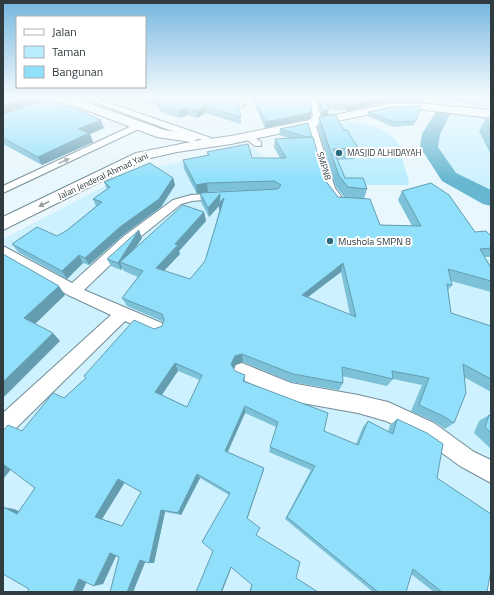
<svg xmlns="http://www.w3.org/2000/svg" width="494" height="595" font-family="'Titillium Web',sans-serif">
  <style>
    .built { fill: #cdf1fe }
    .green { fill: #b9ecfd }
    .forest { fill: #75c4de }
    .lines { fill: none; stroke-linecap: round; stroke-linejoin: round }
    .river { fill: #68b7d1; fill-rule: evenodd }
    .minor-casing { stroke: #748d96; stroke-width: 2 }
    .primary-casing { stroke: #748d96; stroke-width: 2 }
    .minor { fill: #fff; fill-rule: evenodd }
    .primary { fill: #fff; fill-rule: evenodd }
    .wall { fill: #7cc1d8; fill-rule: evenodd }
    .shaded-wall { fill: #659db0 }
    .building { fill: #90e0fb; stroke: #659db0; fill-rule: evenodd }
    .oneway { fill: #989d9f }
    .poi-dot { fill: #2a6b7f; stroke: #fff; stroke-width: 1.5 }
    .labels { text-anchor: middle; stroke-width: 4; stroke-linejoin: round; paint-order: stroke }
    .far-poi-label { font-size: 9px; fill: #303b3f; stroke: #fff; text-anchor: start }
    .far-street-label { font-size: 9px; fill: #303b3f; stroke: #fff }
    .poi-label { font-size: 10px; fill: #303b3f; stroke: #fff; text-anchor: start }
  </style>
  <rect width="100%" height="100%" fill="#e7f7fd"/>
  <!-- built -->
  <g class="built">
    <path d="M491 97V196L451 172 435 138 442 120 469 101Z"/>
    <path d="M249 144 315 201 471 260 490 259 491 537 453 592H3V239L126 175Z"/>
  </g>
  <!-- green -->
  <path class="green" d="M349 122C367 124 392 128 400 147 401 150 401 154 402 157 403 165 407 173 409 181L408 185H335L308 130Z"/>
  <!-- forest -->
  <path class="forest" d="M416 97H491V100L479 103 414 99Z"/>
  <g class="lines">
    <!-- river -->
    <path class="river" d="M443 108 449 110 451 113 440 134 438 147 456 173 491 190V206L483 204 442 181 420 147 422 134 437 110Z"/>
    <defs>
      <g id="minor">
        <path d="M62 97 69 99 3 122V117Z"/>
        <path d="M81 97H92L211 138 207 141 183 135Z"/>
        <path d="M209 97H221L245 105 241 107Z"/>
        <path d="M307 97H315L321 116 315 123 335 188 345 202 343 204H335L325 188 307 123 313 116Z"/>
        <path d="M140 122 144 125 143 127 3 193V186Z"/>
        <path d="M248 133 261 142V146H255L245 138V134Z"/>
        <path d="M221 193 225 194 227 196 225 198 192 201 181 204 134 242 84 290 164 324 166 329 164 334 158 336 125 321 10 434 3 437V413L111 315 68 295 3 257V246L72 283 124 236 173 200 191 195Z"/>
        <path d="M242 363 291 383 358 395 388 402 434 423 474 452 491 460V483L460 466 420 437 386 421 358 413 291 401 236 377 233 371 236 365Z"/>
      </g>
      <path id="primary" d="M56 97H72L164 130 197 135 199 138 194 141 231 136 389 104 417 103 491 110V118L417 109 389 110 231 144 177 152 146 159 3 230V217L136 153 191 142 157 137 57 99Z"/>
    </defs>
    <!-- minor casing -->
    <use href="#minor" class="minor-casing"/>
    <!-- primary casing -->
    <use href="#primary" class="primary-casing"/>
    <!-- minor -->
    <use href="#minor" class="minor"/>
    <!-- primary -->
    <use href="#primary" class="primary"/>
  </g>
  <!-- wall -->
  <g class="wall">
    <path d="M3 97H37L39 102 104 128 90 134 93 142 42 165 3 144Z"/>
    <path d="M131 97H235V100L241 117V124L205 113 197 118 188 115 180 118 161 112 157 106Z"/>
    <path d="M251 97H308L312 110 311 116 309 119 265 128Z"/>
    <path d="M316 97H425L423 102H389L347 111 329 109 322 116Z"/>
    <path d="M421 106 414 125 394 127 367 116 368 112Z"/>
    <path d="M319 117 344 130 358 148 355 159 337 160 345 178 367 189 364 199 380 225 412 226 398 200 402 191 475 232 491 236V257H485L491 268V292L451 281 452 285 448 290 451 313 491 326V392L464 377 454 423 445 429 435 422 411 411 422 385 393 379 387 386 342 376 343 383 339 390 291 382 243 362 236 364 233 368 235 371 245 375V382L324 431 356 444 363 427 368 421 388 432 390 425 397 419 437 478 491 514V575H490L487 592H434L411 574 406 592H373L285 519 311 470 269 452 276 427 245 413 228 452 264 468 263 472 247 519 256 536 296 578 318 592H249L252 584 213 551 229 495 200 478 181 515 165 512 154 563 145 562 133 592H110L119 557 116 556 103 584 87 582 29 589 14 509 19 511 35 488 11 469 22 431 64 398 86 378 84 376 154 329 162 326 164 322 127 306 122 298 138 277 124 271 122 268 121 270 111 266 107 259 142 238 135 248 204 212 206 221 179 251 180 254 164 271 190 279 205 261 219 212V206L209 217 201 202 200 193 197 194 184 169 183 160 208 155 207 152 252 158H280L274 147 275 139 288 138 279 135 280 129 308 123 325 180 338 197H344L336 187 318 127ZM245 190 202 193 208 192ZM341 272 350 315 308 297ZM178 371 200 380 187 407 162 395ZM125 482 141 492 122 526 102 519Z"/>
    <path d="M486 118H491V155L479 131Z"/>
    <path d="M173 178 175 185 161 207 123 235 89 265 83 263 67 279 18 252 12 244 57 236 66 231 96 206 93 199 107 189 104 182Z"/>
    <path d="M489 415 491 416V449L474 433 479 421Z"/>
  </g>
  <!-- shaded-wall -->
  <g class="shaded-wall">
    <path d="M31 97H37L40 103 3 115V106Z"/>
    <path d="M391 97 389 102 347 111 348 106Z"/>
    <path d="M205 106V113L197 118V111Z"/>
    <path d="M187 108 188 115 180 118 179 111Z"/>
    <path d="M329 109 328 115 322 116 323 111Z"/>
    <path d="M312 110 311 116 309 119 265 128 266 122Z"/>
    <path d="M101 120 104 128 90 134 93 142 42 165 38 157 78 129Z"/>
    <path d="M173 178 175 185 161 207 123 235 89 265 85 258 120 227Z"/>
    <path d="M207 183 208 192 197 194 196 185Z"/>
    <path d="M220 194 224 198 219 212V206L209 217 208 208Z"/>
    <path d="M204 212 206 221 179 251 180 254 158 277 156 268 175 244Z"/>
    <path d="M139 230 142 238 125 264 120 262 122 268 121 270 118 263Z"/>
    <path d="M79 255 83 263 67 279 62 271Z"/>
    <path d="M343 263 341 272 300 303 302 295Z"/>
    <path d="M59 286 65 295 32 327 24 318Z"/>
    <path d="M53 333 60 341 3 398V382Z"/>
    <path d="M242 354 243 362 236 364 232 372 231 364 235 356Z"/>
    <path d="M175 363 178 371 159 399 155 392Z"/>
    <path d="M245 406V413L226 455 225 451Z"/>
    <path d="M3 463 13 467 3 479Z"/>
    <path d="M264 468 263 472 247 520V518Z"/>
    <path d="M197 474 200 478 181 515 178 513Z"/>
    <path d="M118 479 125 482 102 519 129 528 122 526 95 517Z"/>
    <path d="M3 507 14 509 29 517 17 514Z"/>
    <path d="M161 510 165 512 154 563H149Z"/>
    <path d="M110 553 117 554 103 584 94 586Z"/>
    <path d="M140 560H146L133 592H127Z"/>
    <path d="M232 566 222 592H221L231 567Z"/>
    <path d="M89 577 82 592H73L79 579Z"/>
  </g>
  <!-- building -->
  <g class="building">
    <path d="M3 97H31L3 106Z"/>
    <path d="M149 97H225L237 101 241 117 205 106 197 111 187 108 179 111 159 105 156 99Z"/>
    <path d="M253 97H308L312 110 309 113 266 122Z"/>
    <path d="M319 97H410H391L348 106 326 103 329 109 323 111Z"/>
    <path d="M46 100 66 107 69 106 101 120 78 129 89 133 38 157 3 138V114Z"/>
    <path d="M421 106 416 121 395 122 368 112 391 107Z"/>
    <path d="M335 114 344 130H347L358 148 333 149 345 178H363L367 189 348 187 339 176 319 117Z"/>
    <path d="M486 118H491V126Z"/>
    <path d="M308 123 312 137H307L280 129Z"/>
    <path d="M313 137 325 180 338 197 370 199 380 225 421 226 402 191 431 183 449 195 475 232 486 231 491 236V248L480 249 491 268V281L448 269 452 285 447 284 451 313 491 326V379L463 364 466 393 454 423 443 416 419 405 429 378 392 371 393 379 342 367 343 383 293 374 242 354 235 356 231 364 235 371 245 375 243 381 328 413 324 431 358 445 368 421 393 434 397 419 427 433 443 444 437 478 491 514V570L487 592H442L413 569 406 592H378L287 517 315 466 270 447 278 422 245 406 225 451 264 468 247 518 260 528 256 535 300 562 296 578 318 592H250L252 585 231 567 221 592H196L213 551 202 542 230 493 197 474 178 513 161 510 149 563 140 560 127 592H110L119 557 110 553 94 586 79 579 73 592H27L29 589 3 574V507L17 514 35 488 3 464V431L8 425 22 431 53 393 64 398 86 378 84 376 134 320 154 329 162 326 164 320 162 314 122 298 143 271 120 262 183 205 204 212 175 244 178 245 156 268 190 279 205 261 224 198 219 203 220 194 208 208 200 193 278 189 281 185 274 181 207 183 196 185 183 160 209 155 207 152 248 144 252 158H286L275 139ZM343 263 356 317 302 295ZM175 363 202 375 187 407 155 392ZM118 479 141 492 122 526 95 517Z"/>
    <path d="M150 163 173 178 159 199 120 227 85 258 79 255 62 271 12 244 37 227 57 236 66 231 102 202 93 199 110 187 104 182Z"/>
    <path d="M139 230 118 263 107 259Z"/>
    <path d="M3 254 59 286 24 318 53 333 3 382Z"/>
    <path d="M489 415 491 416V433L485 427Z"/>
  </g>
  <!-- one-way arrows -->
  <defs><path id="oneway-solid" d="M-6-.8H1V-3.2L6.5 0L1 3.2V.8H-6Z"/></defs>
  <g class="oneway">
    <use href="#oneway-solid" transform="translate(64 161) rotate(-25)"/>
    <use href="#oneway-solid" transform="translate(44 204) rotate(154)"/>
  </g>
  <!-- sky -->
  <linearGradient id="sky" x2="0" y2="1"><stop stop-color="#75b5df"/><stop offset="0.54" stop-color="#f4fbfe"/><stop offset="1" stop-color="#f4fbfe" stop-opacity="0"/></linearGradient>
  <rect width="494" height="180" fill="url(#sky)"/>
  <!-- markers -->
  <g class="poi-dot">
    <circle cx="339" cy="153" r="4"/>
    <circle cx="330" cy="241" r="4"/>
  </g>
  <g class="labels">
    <!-- far-poi labels -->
    <g class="far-poi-label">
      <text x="347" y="156">MASJID ALHIDAYAH</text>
    </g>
    <!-- far-street labels -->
    <g class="far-street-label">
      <text transform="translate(324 166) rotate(73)" y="3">SMPN8</text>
      <text transform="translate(103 176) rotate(-25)" y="3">Jalan Jenderal Ahmad Yani</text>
    </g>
    <!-- poi labels -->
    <g class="poi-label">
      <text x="338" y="245">Mushola SMPN 8</text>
    </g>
  </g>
  <!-- border -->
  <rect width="494" height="595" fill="none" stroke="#303b3f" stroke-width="8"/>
  <!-- legend -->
  <rect x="16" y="16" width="130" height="72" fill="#ffffff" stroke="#acb1b2"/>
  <rect x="24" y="29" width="20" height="6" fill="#ffffff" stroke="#acb1b2"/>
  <text x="52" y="36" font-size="12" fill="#303b3f">Jalan</text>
  <rect x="24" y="46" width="20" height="12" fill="#b9ecfd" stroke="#acb1b2"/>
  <text x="52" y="56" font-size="12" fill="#303b3f">Taman</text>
  <rect x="24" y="66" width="20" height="12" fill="#90e0fb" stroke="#acb1b2"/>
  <text x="52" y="76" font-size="12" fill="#303b3f">Bangunan</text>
</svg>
